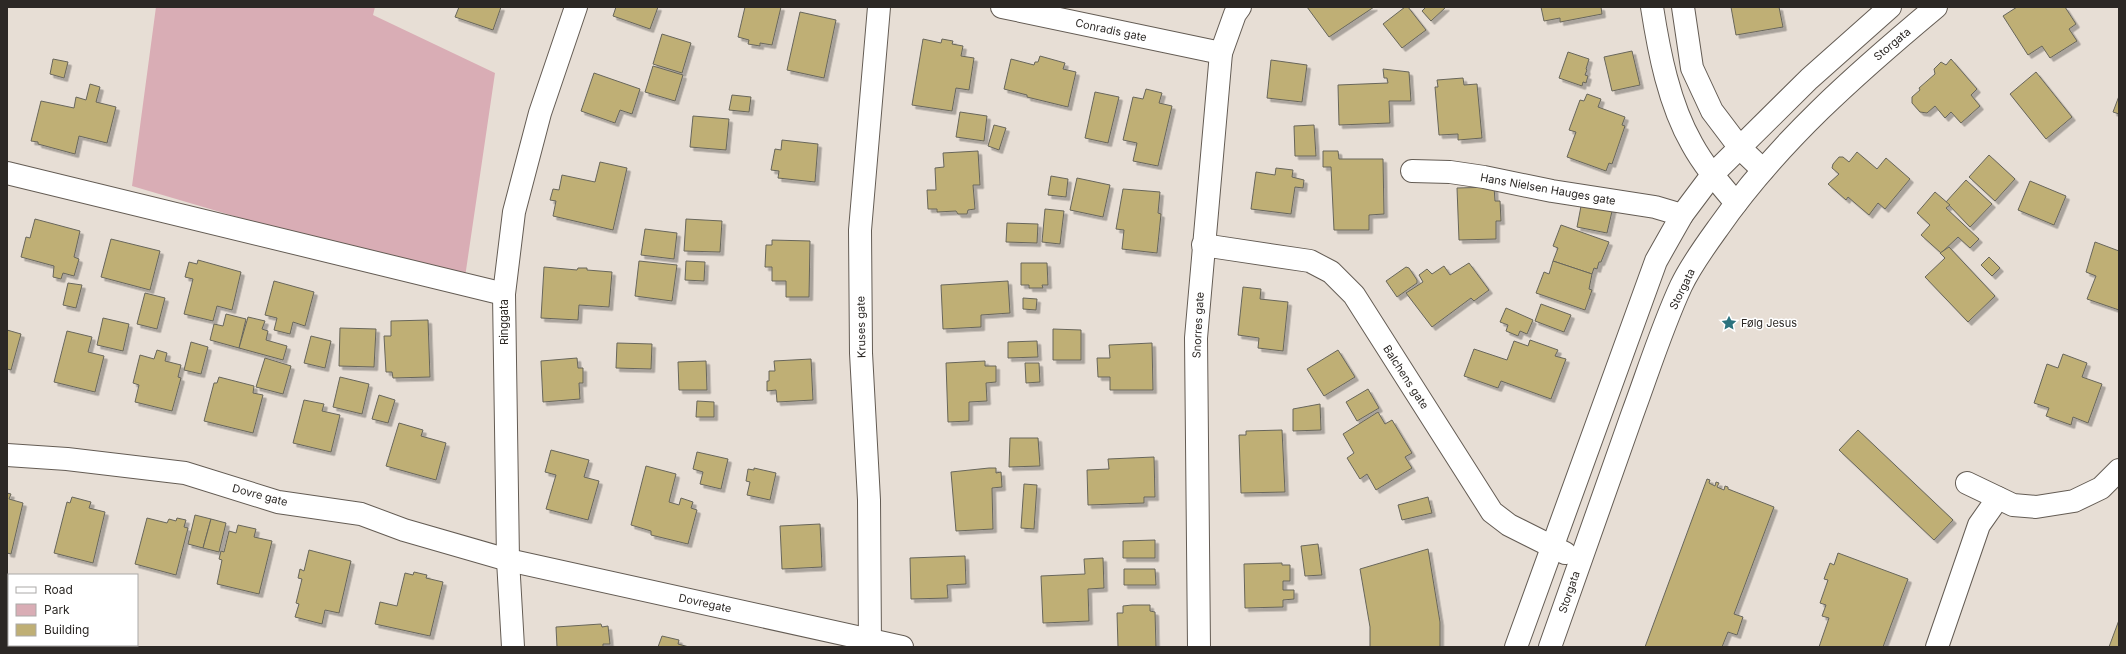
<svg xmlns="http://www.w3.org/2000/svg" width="2126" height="654" font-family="Inter,sans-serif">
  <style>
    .green { fill: #d9adb5 }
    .building { fill: #bfaf75; stroke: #68665b; filter: url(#shadow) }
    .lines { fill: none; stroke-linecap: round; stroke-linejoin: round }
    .minor-casing { stroke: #645c54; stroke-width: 24 }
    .minor { stroke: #fff; stroke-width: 22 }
    .labels { text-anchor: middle; stroke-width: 3; stroke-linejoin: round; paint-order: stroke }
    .street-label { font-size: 11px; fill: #2c2825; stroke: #fff }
    .poi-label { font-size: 11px; fill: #2c2825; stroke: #fff; text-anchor: start }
  </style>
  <defs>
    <filter id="shadow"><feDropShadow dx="3.5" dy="3.5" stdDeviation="0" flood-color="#0004"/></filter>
  </defs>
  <rect width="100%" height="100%" fill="#e7ded5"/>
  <!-- green -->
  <path class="green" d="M156 7H375L373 15 495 73 464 284 132 186Z"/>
  <!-- building -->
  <g class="building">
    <path d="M459 7H501L493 30 455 17Z"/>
    <path d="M616 7H658L650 29 613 16Z"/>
    <path d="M745 7H781L772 45 760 43V46L748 44 749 40 738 37Z"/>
    <path d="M1307 7H1374L1329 37Z"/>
    <path d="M1405 7H1408L1426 30 1402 48 1383 24Z"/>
    <path d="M1426 7H1446L1431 21 1422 11Z"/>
    <path d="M1541 7H1601L1602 14 1560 22V18L1544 21Z"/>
    <path d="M1731 7H1779L1783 27 1736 35Z"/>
    <path d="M2017 7H2065L2076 24 2069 29 2077 41 2050 58 2042 46 2028 55 2003 16Z"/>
    <path d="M800 12 836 20 824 78 787 70Z"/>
    <path d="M662 34 691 43 682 73 653 64Z"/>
    <path d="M923 39 941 43 942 39 953 41 952 44 963 46 961 56 974 58 969 90 956 88 952 111 912 105Z"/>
    <path d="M1632 51 1640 85 1612 91 1604 57Z"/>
    <path d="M1568 52 1589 59 1586 69 1587 70 1585 75 1588 76 1586 83 1583 82 1582 86 1559 78Z"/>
    <path d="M1040 56 1065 63 1063 69 1076 72 1068 107 1027 97V95L1004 89 1011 59 1034 65 1035 62H1038Z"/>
    <path d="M53 59 68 62 64 78 50 74Z"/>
    <path d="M1951 59 1977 89 1971 95 1980 106 1961 123 1951 112 1945 118 1935 106 1927 113 1920 112 1912 103V97L1920 90 1919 88 1935 74 1934 69 1941 62 1946 65Z"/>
    <path d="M1271 60 1307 65 1302 102 1267 98Z"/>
    <path d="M653 66 683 75 675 101 645 92Z"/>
    <path d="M1383 69 1409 72 1411 101H1389L1390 123 1339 125 1338 85 1388 83 1387 78H1384Z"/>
    <path d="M2036 72 2072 117 2046 139 2010 94Z"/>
    <path d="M594 73 640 89 632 114 620 110 615 123 581 111Z"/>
    <path d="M1463 78 1464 85 1477 84 1482 138 1458 140V134L1439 135 1435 87H1438L1437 80Z"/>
    <path d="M90 84 100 87 96 102 116 107 107 143 79 136 75 154 38 144V142L31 141 41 101 74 108 76 97 86 100Z"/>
    <path d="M1146 89 1162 93 1159 103 1172 106 1158 166 1133 161 1137 143 1123 140 1133 97 1143 99Z"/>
    <path d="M1095 92 1119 97 1108 143 1085 138Z"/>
    <path d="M1587 94 1601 99 1598 107 1625 117 1622 125 1625 126 1612 164 1609 163 1606 171 1567 157 1576 132 1569 130 1580 100 1584 101Z"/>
    <path d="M732 95 751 97 749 112 729 110Z"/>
    <path d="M2119 96V114L2113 112Z"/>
    <path d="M960 112 987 116 984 141 956 137Z"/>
    <path d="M693 116 729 119 726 150 690 147Z"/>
    <path d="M994 125 1006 128 999 150 988 146Z"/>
    <path d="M1314 125 1316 156H1295L1294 126Z"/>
    <path d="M782 140 818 144 815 182 778 178 779 171 771 170 775 149 781 150Z"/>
    <path d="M978 151 980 185H973L975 209 968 210 967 214H958L956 211 937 212V209H928L927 190H936L935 168 944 167 943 153Z"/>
    <path d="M1323 151H1338L1339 159H1383L1384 214 1369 215V230H1334L1331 167H1323Z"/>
    <path d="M1857 152 1877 169 1886 158 1910 179 1885 209 1878 203 1869 215 1848 197 1846 200 1828 184 1839 174 1832 168 1833 164 1839 157H1843L1849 162Z"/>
    <path d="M1989 155 2015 179 1995 201 1969 177Z"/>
    <path d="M600 162 627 168 613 230 553 216 556 201 550 200 553 189 559 190 562 175 595 182Z"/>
    <path d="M1276 168 1293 170 1292 177 1304 180 1303 188 1295 187 1291 214 1251 209 1256 172 1275 175Z"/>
    <path d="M1051 176 1068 179 1066 197 1048 195Z"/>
    <path d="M1077 178 1110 185 1103 217 1070 210Z"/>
    <path d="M1966 180 1992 204 1970 227 1946 202Z"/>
    <path d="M2030 181 2066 196 2054 225 2018 210Z"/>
    <path d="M1494 187 1495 201H1500L1501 221H1496V239L1459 240 1457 188Z"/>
    <path d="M1123 189 1160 192 1158 213 1161 214 1157 253 1122 249 1124 230 1116 229Z"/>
    <path d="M1935 192 1950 205 1946 208 1979 239 1970 248 1958 237 1941 253 1921 235 1930 225 1917 213Z"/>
    <path d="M1582 201 1613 207 1607 233 1577 227Z"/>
    <path d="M1045 209 1064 211 1060 244 1042 242Z"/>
    <path d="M35 219 80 231 74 257 79 259 74 276 63 273 61 279 53 277 54 266 21 257 26 237 30 238Z"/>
    <path d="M686 219 722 221 720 252 684 251Z"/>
    <path d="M1007 223 1038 224 1037 243 1006 242Z"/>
    <path d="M1561 225 1609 242 1601 262H1599L1597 269 1594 268 1592 274 1553 261 1558 248 1553 246Z"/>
    <path d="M645 229 677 233 674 259 641 255Z"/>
    <path d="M111 239 160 251 150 290 101 277Z"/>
    <path d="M772 240 810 241 809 297H786V281H772V267H765L766 245H772Z"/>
    <path d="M2095 242 2119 251V310L2087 299 2096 276 2086 272Z"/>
    <path d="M1949 247 1995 296 1968 322 1925 277 1945 258 1940 253Z"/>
    <path d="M1989 257 2000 268 1992 276 1981 265Z"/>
    <path d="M198 260 241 272 232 310 217 306 213 321 184 314 193 279 185 277 189 262 197 264Z"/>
    <path d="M639 261 677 265 672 301 635 296Z"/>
    <path d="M686 261 705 262 704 281 685 280Z"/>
    <path d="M1553 261 1592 274 1589 289 1592 290 1585 310 1536 293 1544 272 1549 274Z"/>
    <path d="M1021 263H1047L1048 285H1042L1043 288H1029V285H1021Z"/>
    <path d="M1469 263 1489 290 1474 301 1471 298 1432 327 1406 293 1423 282 1419 275 1427 269 1432 274 1444 266 1450 275Z"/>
    <path d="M544 267 577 270 578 268H587V270L612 272 609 307 579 305 578 320 541 318Z"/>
    <path d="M1406 267 1409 268 1417 280V283L1397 297 1386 281Z"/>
    <path d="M274 281 314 292 305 326 293 322 290 334 274 330 277 318 265 315Z"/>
    <path d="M1008 281 1010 313 981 315V327L943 329 941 285Z"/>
    <path d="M68 283 82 285 76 308 63 305Z"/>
    <path d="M1243 287 1261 289 1260 299 1288 302 1283 351 1258 348 1259 338 1238 335Z"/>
    <path d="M145 293 165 298 157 329 137 324Z"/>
    <path d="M1023 298 1037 299 1036 310 1023 309Z"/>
    <path d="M1541 304 1571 315 1564 332 1535 321Z"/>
    <path d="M1506 308 1533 320 1527 334 1520 331 1518 336 1506 331 1508 325 1500 322Z"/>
    <path d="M226 314 246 319 239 348 210 340 214 324 223 326Z"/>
    <path d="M248 317 265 321 262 329 268 331 266 340 287 346 283 360 239 348Z"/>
    <path d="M103 318 129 324 123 351 97 345Z"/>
    <path d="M428 320 430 377 393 378 392 372H386L384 336H391V321Z"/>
    <path d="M340 328 376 329 374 367 339 366Z"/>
    <path d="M1053 329 1081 330V360H1053Z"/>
    <path d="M7 330 21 334 11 370 7 369Z"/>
    <path d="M67 331 92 337 88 352 104 356 95 392 54 382Z"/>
    <path d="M311 336 331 341 325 368 304 363Z"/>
    <path d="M1530 340 1558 350 1555 356 1566 359 1551 399 1501 381 1498 388 1464 376 1474 349 1507 360 1514 341 1528 346Z"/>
    <path d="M1037 341 1038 357 1008 358V342Z"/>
    <path d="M191 342 208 347 201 374 184 370Z"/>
    <path d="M617 343 652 344 651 369 616 368Z"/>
    <path d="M1152 343 1153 390H1110V377H1098L1097 358H1110L1109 345Z"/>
    <path d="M157 350 167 353 165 361 181 365 178 377 181 378 172 411 135 402 139 385 133 383 140 355 154 359Z"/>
    <path d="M1338 350 1355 377 1324 396 1307 369Z"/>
    <path d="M2063 354 2087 363 2082 377 2102 384 2088 423 2073 417 2071 425 2046 416 2049 408 2034 403 2047 364 2058 368Z"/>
    <path d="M265 358 291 366 283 394 256 387Z"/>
    <path d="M577 358 578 368H583V383H579L580 399 543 402 541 361Z"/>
    <path d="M811 359 813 400 777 402 776 390 767 391V381H769V371H775L774 361Z"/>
    <path d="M706 361 707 390H679L678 362Z"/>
    <path d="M985 361V366H996V382L986 383 987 401 969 402V421L948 422 946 363Z"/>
    <path d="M1025 363H1039L1040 382 1026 383Z"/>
    <path d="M219 377 254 386 253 393 263 395 253 433 204 421 214 383H217Z"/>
    <path d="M340 377 369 384 362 414 333 407Z"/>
    <path d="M1368 389 1379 408 1357 421 1346 402Z"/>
    <path d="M379 395 395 400 388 423 372 419Z"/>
    <path d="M304 400 324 404 322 411 340 415 331 452 293 443Z"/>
    <path d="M697 401 714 402V417H696Z"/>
    <path d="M1320 404 1321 430 1293 431V409Z"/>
    <path d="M1378 412 1385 424 1392 420 1412 453 1405 457 1412 468 1376 490 1367 474 1360 479 1347 458 1354 453 1343 434Z"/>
    <path d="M399 423 423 430 421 436 446 443 436 480 386 466Z"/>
    <path d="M1282 430 1285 492 1241 493 1239 435H1246V431Z"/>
    <path d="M1858 430 1953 520 1934 540 1839 450Z"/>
    <path d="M1010 438H1038L1040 466 1009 467Z"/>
    <path d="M551 450 589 460 584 477 599 481 588 520 546 509 556 475 545 472Z"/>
    <path d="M697 452 728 459 721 489 700 484 703 472 693 469Z"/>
    <path d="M1154 457 1155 497H1144V503L1088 505 1087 470 1109 469 1108 459Z"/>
    <path d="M646 466 676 474 669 502 679 505 681 498 693 502 691 508 697 510 688 544 651 535V531L631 525Z"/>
    <path d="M754 468 776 473 770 500 747 495 750 482 746 481 748 469 754 470Z"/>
    <path d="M989 468H996V473L1001 472 1002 487 992 488 993 529 956 531 951 472Z"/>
    <path d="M1707 479 1710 480 1709 483 1715 486 1716 482 1719 483 1717 487 1724 490 1725 486 1728 487V489L1774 507 1734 614 1743 617 1737 635 1728 632 1722 647H1645Z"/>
    <path d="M1024 484 1037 485 1034 529 1021 528Z"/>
    <path d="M7 493 11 494 9 499 23 503 11 554 7 553Z"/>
    <path d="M72 497 91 502 89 508 105 512 93 563 54 553 67 502 70 503Z"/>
    <path d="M1428 497 1432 513 1402 520 1398 505Z"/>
    <path d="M195 515 211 519 203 548 188 544Z"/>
    <path d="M147 518 167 523 169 519 176 521 177 518 186 520 184 527 188 528 176 575 135 564Z"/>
    <path d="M211 519 226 523 219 552 203 548Z"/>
    <path d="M820 524 822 567 782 569 780 526Z"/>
    <path d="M238 525 256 529 254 537 272 541 259 594 217 584 222 560 219 559 221 551 224 552 229 531 236 533Z"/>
    <path d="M1155 540V558H1123V541Z"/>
    <path d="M1318 544 1322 575 1305 576 1301 546Z"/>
    <path d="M1428 549 1440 622V647H1370V627L1360 569Z"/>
    <path d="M309 550 351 561 339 613 325 610 322 624 295 617 299 604 296 603 302 579 298 578 300 569 304 571Z"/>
    <path d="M1838 553 1908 579 1883 647H1819L1829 618 1822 616 1826 605 1820 603 1828 580 1824 579 1830 563 1834 565Z"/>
    <path d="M965 556 966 584 947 585 948 598 911 599 910 558Z"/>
    <path d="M1103 558 1104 588 1088 589 1089 621 1043 623 1041 576 1085 574 1084 559Z"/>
    <path d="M1282 563V565H1290V581H1283V590H1294V599L1283 600V607L1245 608 1244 564Z"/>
    <path d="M1124 569H1155L1156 585H1124Z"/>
    <path d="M414 572 427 575 426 578 443 582 430 636 375 624 380 602 397 606 405 573 413 575Z"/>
    <path d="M1132 605H1150V611L1155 612 1156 647H1118L1117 613H1123V606Z"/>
    <path d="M2119 620V647H2109Z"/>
    <path d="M601 624 602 627 608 626 610 644H603V647H557L556 627Z"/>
    <path d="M662 636 679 640 678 644 689 647H658Z"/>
    <path d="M7 644 9 645 23 647H7Z"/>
  </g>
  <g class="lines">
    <defs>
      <g id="minor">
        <path d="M1002 7 1221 53"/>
        <path d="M1652 7C1659 52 1669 104 1692 144 1704 166 1720 184 1736 203"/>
        <path d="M1683 7 1692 68 1712 111 1740 148 1763 170"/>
        <path d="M1412 171 1450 172 1484 177 1552 191 1655 207 1682 215"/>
        <path d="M7 173 504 294"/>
        <path d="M1203 245 1310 261 1331 272 1354 295 1492 512 1509 525 1565 553"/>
        <path d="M7 455 67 459 185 473 278 502 361 514 404 530 508 560 902 647"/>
        <path d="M1967 483 2013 505 2036 507 2074 501 2101 488 2119 470"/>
        <path d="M513 647 508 560 504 294 514 212 540 113 576 7"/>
        <path d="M870 647 869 500 861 353 860 230 879 7"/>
        <path d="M1199 647 1196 338 1221 53 1235 14 1240 7"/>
        <path d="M1516 647 1656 261 1682 215 1712 175 1809 79 1890 7"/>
        <path d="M1550 647C1577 570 1605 493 1632 415 1648 372 1662 327 1681 286 1691 265 1705 246 1718 228 1778 142 1857 73 1936 7"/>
        <path d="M1937 647 1979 525 1998 498"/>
      </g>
    </defs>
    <!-- minor casing -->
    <use href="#minor" class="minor-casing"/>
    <!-- minor -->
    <use href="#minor" class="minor"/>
  </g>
  <!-- icons -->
  <defs>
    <symbol id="sight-bare" viewBox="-9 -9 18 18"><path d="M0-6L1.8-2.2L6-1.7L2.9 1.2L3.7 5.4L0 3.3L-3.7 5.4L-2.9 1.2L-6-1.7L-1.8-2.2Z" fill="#2b727e" stroke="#fff" stroke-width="2.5" paint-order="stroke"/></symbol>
  </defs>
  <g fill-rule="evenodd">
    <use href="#sight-bare" x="1718" y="312" width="22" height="22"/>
  </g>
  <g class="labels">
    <!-- street labels -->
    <g class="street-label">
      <text transform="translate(1111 30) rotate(12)" y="4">Conradis gate</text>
      <text transform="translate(1892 44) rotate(-40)" y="4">Storgata</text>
      <text transform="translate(1548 189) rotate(10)" y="4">Hans Nielsen Hauges gate</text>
      <text transform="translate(1682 289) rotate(-64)" y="4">Storgata</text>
      <text transform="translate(504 322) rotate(-90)" y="4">Ringgata</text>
      <text transform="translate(1198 325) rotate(-87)" y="4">Snorres gate</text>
      <text transform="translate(861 327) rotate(-91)" y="4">Kruses gate</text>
      <text transform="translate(1406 377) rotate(57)" y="4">Balchens gate</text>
      <text transform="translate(260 495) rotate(15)" y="4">Dovre gate</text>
      <text transform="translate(1569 592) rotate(-71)" y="4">Storgata</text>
      <text transform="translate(705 603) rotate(12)" y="4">Dovregate</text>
    </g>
    <!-- poi labels -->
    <g class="poi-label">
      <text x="1741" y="327">Følg Jesus</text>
    </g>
  </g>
  <!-- border -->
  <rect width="2126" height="654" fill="none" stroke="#2c2825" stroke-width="16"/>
  <!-- legend -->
  <rect x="8" y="574" width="130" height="72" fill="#ffffff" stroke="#aba9a8"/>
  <rect x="16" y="587" width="20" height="6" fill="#ffffff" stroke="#aba9a8"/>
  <text x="44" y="594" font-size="12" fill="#2c2825">Road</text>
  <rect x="16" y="604" width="20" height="12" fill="#d9adb5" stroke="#aba9a8"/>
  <text x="44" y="614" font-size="12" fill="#2c2825">Park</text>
  <rect x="16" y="624" width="20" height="12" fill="#bfaf75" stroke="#aba9a8"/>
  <text x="44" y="634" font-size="12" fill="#2c2825">Building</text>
</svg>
